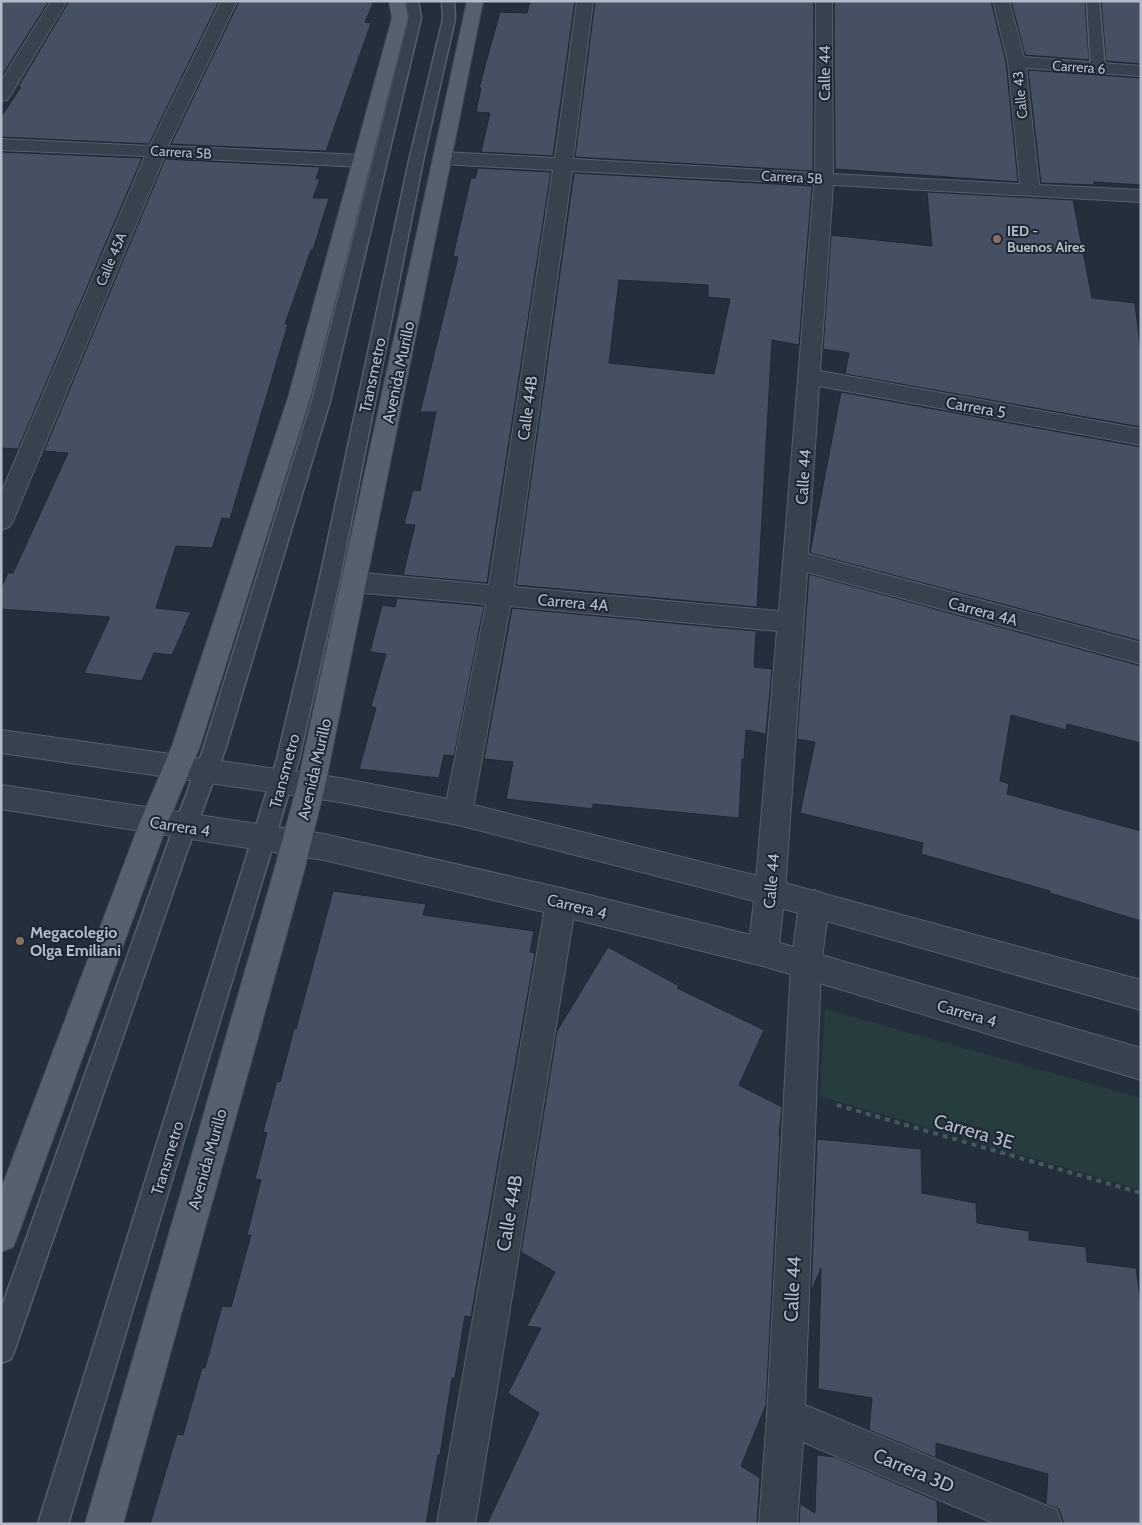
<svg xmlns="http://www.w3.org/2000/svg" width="1142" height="1525" font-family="Cabin,sans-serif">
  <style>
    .green { fill: #263c3f }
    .building { fill: #455162; stroke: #1f2835; fill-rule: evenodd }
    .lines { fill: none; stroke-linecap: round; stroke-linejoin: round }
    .service-casing { stroke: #565f6c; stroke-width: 3 }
    .minor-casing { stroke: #565f6c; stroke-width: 2 }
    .tertiary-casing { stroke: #565f6c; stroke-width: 2 }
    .primary-casing { stroke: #414a57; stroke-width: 2 }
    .path { stroke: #44595c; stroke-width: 4; stroke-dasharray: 5 5; stroke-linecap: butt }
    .service { fill: #38414e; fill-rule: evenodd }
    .minor { fill: #38414e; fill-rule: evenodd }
    .tertiary { fill: #38414e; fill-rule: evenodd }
    .primary { fill: #56606e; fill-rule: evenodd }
    .education-dot { fill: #8d6e63; stroke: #1d2633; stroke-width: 2 }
    .labels { text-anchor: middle; stroke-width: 4; stroke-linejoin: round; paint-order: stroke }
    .far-street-label { font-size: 14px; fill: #b4bcc9; stroke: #1d2633 }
    .far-poi-label { font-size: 14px; font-weight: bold; fill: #b4bcc9; stroke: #1d2633; text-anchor: start }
    .street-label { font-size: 16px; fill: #b4bcc9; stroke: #1d2633 }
    .poi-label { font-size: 16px; font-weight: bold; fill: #b4bcc9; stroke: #1d2633; text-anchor: start }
    .near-street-label { font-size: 19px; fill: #b4bcc9; stroke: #1d2633 }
  </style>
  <rect width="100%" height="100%" fill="#242f3e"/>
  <!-- green -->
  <path class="green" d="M825 1009 1141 1098V1190L820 1096Z"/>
  <!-- building -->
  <g class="building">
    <path d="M1 1H49L1 77Z"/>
    <path d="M69 1H219L149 144 1 137V117L21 87H18Z"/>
    <path d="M239 1H374L365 22 371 23 326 151 171 144Z"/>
    <path d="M530 1H575L553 156 481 152 490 113 476 112 481 88H479L500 12 527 13Z"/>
    <path d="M595 1H814L813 171 575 157Z"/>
    <path d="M834 1H991L1006 62 1018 182 835 169Z"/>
    <path d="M1011 1H1085L1089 60 1025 55Z"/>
    <path d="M1101 1H1141V64L1106 61Z"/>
    <path d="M1028 70 1141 78V185L1094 182V185L1041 183Z"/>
    <path d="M1 152 142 158 18 449 1 448Z"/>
    <path d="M165 159 320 167 316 179H320L313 198H329L313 250H311L285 324H288L230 519 222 518 212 548 176 546 156 608 191 612 172 655 154 653 142 681 84 673 110 617 1 609V588L8 573H13L68 453 44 451Z"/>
    <path d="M478 168 551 172 487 583 403 575 415 525 404 524 413 490 420 491 436 412H420L458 257 453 256 471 178H475Z"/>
    <path d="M574 173 812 186 799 345 772 340 757 607 516 585ZM619 280 708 285V297L730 299 714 374 609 363Z"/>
    <path d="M927 192 1073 200 1092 298 1135 303 1141 354V427L845 374 849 353 823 349 831 235 932 246Z"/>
    <path d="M841 392 1141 447V641L810 553Z"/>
    <path d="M809 574 1141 666V743L1067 724 1066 730 1011 715 1000 781 1009 784 1007 794 1141 831V921L1050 893V891L921 854 923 843 800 813 815 742 797 739Z"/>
    <path d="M397 598 484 606 454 756 444 755 439 778 359 769 376 708 371 707 386 654 370 652 382 605 395 607Z"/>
    <path d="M512 608 756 631 754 667 772 669 766 734 746 730 744 759H742L739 818 593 804V809L506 799 513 762 484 759Z"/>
    <path d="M333 891 426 904 423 915 534 931 530 952 535 953 471 1317 465 1316 455 1378H452L440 1455H438L426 1524H150L177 1434 183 1435 202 1368H205L222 1306 231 1307 251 1235H247L261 1180 255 1179 267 1133 263 1132 277 1081 280 1082 294 1029H296Z"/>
    <path d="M608 947 679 986 677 988 764 1030 739 1085 782 1107 779 1135H780L766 1405 741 1466 760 1478 757 1524H487L539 1413 508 1393 541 1328 527 1326 555 1272 521 1252 557 1031Z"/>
    <path d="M817 1139 921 1149 922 1193 976 1203 977 1223 1029 1231V1240L1086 1247 1087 1262 1136 1268 1141 1304V1524H1064L1059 1509 1046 1504 1048 1474 936 1443V1458L869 1430 872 1398 818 1389 821 1268 811 1292Z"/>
    <path d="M817 1455 835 1457 937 1501 938 1524H799L800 1504 815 1513Z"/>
  </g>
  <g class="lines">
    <defs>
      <g id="service">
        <path d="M406 1H418L421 18 330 401 225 750 186 854 15 1349 11 1359 1 1363V1309L164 854 203 750 312 401 409 18Z"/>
        <path d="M442 1H454L455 19 423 161 339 582 299 759 68 1524H38L277 759 319 582 409 161 443 19Z"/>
        <path d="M1087 1H1099L1105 68 1098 72 1091 68Z"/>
      </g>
      <g id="minor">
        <path d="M51 1H67L10 96 7 100 1 101V81Z"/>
        <path d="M221 1H237L168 146 361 155 368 157 370 161 368 165 361 167 164 157 13 521 9 527 1 530V493L145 156 1 150V139L150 146Z"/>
        <path d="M577 1H593L573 159 815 173 816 1H832L833 174 1020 184 1008 62 993 1H1009L1024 57 1141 66V76L1026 68 1039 185 1141 190V202L833 185 820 371 1141 429V445L819 386 808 554 1141 643V664L807 572 785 892 778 952 774 962 763 966 752 962 748 952 755 892 777 631 510 606 472 813 468 822 458 825 448 822 444 813 486 604 354 592 345 589 342 582 345 575 354 572 489 585 553 170 443 164 436 162 434 158 436 154 443 152 555 158ZM572 171 814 184 779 611 514 587Z"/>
        <path d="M561 888 571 892 576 902 475 1524H437L546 902 551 892Z"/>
        <path d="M814 890 824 894 829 904 821 966 805 1405 1057 1510 1062 1524H996L803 1442 797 1524H759L767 1416 791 966 799 904 804 894Z"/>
      </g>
      <g id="tertiary">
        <path d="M1 730 340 778 458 801 770 879 1141 980V1010L770 905 458 825 340 802 1 753Z"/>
        <path d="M1 785 324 834 561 888 763 938 1141 1048V1080L763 966 561 916 324 860 1 809Z"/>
      </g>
      <g id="primary">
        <path d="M389 1H405L408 18 310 398 200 746 168 822 18 1235 13 1247 1 1252V1189L140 822 172 746 288 398 392 18Z"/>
        <path d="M467 1H483L325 786 304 871 123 1524H85L274 871 297 786Z"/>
      </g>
    </defs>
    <!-- service casing -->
    <use href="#service" class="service-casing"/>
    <!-- minor casing -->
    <use href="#minor" class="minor-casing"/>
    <!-- tertiary casing -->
    <use href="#tertiary" class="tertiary-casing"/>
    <!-- primary casing -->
    <use href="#primary" class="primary-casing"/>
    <!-- path -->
    <path class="path" d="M837 1105 1141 1193"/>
    <!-- service -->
    <use href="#service" class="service"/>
    <!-- minor -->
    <use href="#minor" class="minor"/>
    <!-- tertiary -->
    <use href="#tertiary" class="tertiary"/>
    <!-- primary -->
    <use href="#primary" class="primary"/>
  </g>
  <!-- markers -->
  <g class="education-dot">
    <circle cx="997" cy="239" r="5"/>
    <circle cx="20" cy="941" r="5"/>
  </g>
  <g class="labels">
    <!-- far-street labels -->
    <g class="far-street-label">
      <text transform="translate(1079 67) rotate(4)" y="5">Carrera 6</text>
      <text transform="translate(1020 95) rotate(-96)" y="5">Calle 43</text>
      <text transform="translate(181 152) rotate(3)" y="5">Carrera 5B</text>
      <text transform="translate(792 177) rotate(3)" y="5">Carrera 5B</text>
      <text transform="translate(111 259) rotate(-67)" y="5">Calle 45A</text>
    </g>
    <!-- far-poi labels -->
    <g class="far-poi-label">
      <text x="1007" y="236">IED -<tspan x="1007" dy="16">Buenos Aires</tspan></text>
    </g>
    <!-- street labels -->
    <g class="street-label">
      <text transform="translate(824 73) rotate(-90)" y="6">Calle 44</text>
      <text transform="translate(398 372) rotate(-78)" y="6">Avenida Murillo</text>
      <text transform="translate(372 375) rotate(-78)" y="6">Transmetro</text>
      <text transform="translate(976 407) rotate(10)" y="6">Carrera 5</text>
      <text transform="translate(527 408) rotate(-82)" y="6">Calle 44B</text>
      <text transform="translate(803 477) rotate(-86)" y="6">Calle 44</text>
      <text transform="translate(573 602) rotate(5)" y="6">Carrera 4A</text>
      <text transform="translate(983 611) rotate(15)" y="6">Carrera 4A</text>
      <text transform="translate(314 769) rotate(-77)" y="6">Avenida Murillo</text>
      <text transform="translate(284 771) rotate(-75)" y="6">Transmetro</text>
      <text transform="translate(180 826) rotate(9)" y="6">Carrera 4</text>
      <text transform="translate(771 881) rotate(-85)" y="6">Calle 44</text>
      <text transform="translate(577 906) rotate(14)" y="6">Carrera 4</text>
      <text transform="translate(967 1013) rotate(16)" y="6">Carrera 4</text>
      <text transform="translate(167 1158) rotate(-73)" y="6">Transmetro</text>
      <text transform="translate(207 1159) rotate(-74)" y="6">Avenida Murillo</text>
    </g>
    <!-- poi labels -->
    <g class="poi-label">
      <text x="30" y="938">Megacolegio<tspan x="30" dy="18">Olga Emiliani</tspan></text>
    </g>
    <!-- near-street labels -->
    <g class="near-street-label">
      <text transform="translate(974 1131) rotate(16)" y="7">Carrera 3E</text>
      <text transform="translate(509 1213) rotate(-80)" y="7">Calle 44B</text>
      <text transform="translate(792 1289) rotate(-87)" y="7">Calle 44</text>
      <text transform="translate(914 1470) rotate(23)" y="7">Carrera 3D</text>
    </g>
  </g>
  <!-- border -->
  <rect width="1142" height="1525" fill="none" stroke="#b4bcc9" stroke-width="5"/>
</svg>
